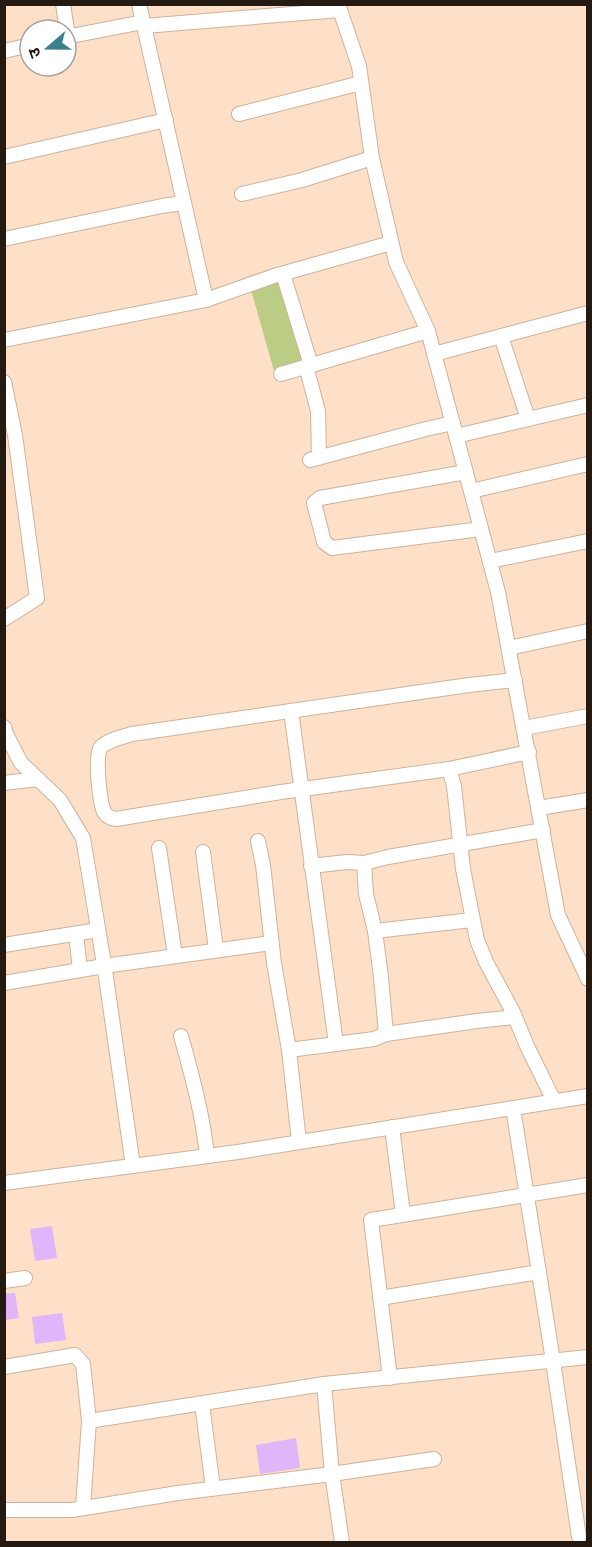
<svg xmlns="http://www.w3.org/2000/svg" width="592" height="1547" font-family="'Fira Sans','Noto Sans Devanagari',sans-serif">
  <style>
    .green { fill: #bbcc85 }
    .building { fill: #e1b5fa }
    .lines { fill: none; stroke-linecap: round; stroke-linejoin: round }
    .minor-casing { stroke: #ceb29b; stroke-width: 16 }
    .minor { stroke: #fff; stroke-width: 14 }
  </style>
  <rect width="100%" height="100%" fill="#fee0c8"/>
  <!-- green -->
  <path class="green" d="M279 275 305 361 274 371 251 290Z"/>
  <!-- building -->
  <g class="building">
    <path d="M52 1226 57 1258 35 1261 30 1229Z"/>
    <path d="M15 1293 19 1318 4 1320V1294Z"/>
    <path d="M62 1313 66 1340 35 1344 32 1317Z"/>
    <path d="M296 1438 300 1468 260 1474 256 1445Z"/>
  </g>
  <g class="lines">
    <defs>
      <g id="minor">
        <path d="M63 4 68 37"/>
        <path d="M139 4 144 26"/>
        <path d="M338 4 359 66 372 158 396 262 428 331 498 592 558 915 588 979"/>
        <path d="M66 37 143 22"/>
        <path d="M4 51 30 45"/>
        <path d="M239 114 361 83"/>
        <path d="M4 157 166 120"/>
        <path d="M242 194 302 180 372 158"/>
        <path d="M4 239 162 206 184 203"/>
        <path d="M283 274 311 365"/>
        <path d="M206 300 274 276 391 243"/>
        <path d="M501 336 528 419"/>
        <path d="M4 340 206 300 144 26 340 10"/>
        <path d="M434 354 588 313"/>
        <path d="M306 366 318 411 319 458"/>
        <path d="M281 374 428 331"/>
        <path d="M4 382 15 435 37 598 4 619"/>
        <path d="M456 436 588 405"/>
        <path d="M310 460 426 429 453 423"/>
        <path d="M466 472 320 498 314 503 324 542 332 548 481 529"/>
        <path d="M471 491 588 464"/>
        <path d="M490 561 588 541"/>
        <path d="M509 648 588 631"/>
        <path d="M291 711 336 1044 374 1039 386 1034"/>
        <path d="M4 727 6 734 21 763 60 800 83 838 105 970 133 1166"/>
        <path d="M524 728 588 716"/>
        <path d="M529 752 449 769 454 786 463 869 477 940 486 962 513 1012 527 1046 554 1101"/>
        <path d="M449 769 281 792 116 819C111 818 107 817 104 812 100 803 94 754 101 747 108 740 122 737 132 734L469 685 515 680"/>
        <path d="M4 783 38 779"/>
        <path d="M539 808 588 800"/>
        <path d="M258 841 263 865 274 963 289 1050 299 1142"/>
        <path d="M159 848 175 956"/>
        <path d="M203 852 216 949"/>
        <path d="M311 866 347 862 364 863"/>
        <path d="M375 931 472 920"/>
        <path d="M76 934 80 970"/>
        <path d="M4 945 98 930"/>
        <path d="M4 983 104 966 271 943"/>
        <path d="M515 1017 477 1021 386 1034 381 977 375 931 366 894 364 863 388 857 543 830"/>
        <path d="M181 1036C192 1076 203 1115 207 1156"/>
        <path d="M289 1050 336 1044"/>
        <path d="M513 1108 553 1361 579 1537"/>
        <path d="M392 1127 403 1214"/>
        <path d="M4 1183 238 1152 588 1096"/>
        <path d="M4 1281 25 1278"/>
        <path d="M380 1298 539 1272"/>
        <path d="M4 1367 75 1355 83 1364 89 1421 83 1508"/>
        <path d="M390 1378 371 1220 588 1185"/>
        <path d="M324 1384 332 1474 342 1542"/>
        <path d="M202 1404 213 1488"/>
        <path d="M89 1421 324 1384 588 1357"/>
        <path d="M4 1510H72L178 1493 332 1474 434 1459"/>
      </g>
    </defs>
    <!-- minor casing -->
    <use href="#minor" class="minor-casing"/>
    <!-- minor -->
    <use href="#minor" class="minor"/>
  </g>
  <!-- border -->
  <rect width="592" height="1547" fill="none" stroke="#251a12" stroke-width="12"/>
  <!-- north arrow -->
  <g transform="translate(48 48) rotate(250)"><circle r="28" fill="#ffffff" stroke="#a8a3a0" stroke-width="1.5"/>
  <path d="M0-4.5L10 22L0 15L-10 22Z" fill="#3b7e8e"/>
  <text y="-9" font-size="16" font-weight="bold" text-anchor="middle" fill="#251a12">उ</text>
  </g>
</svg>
